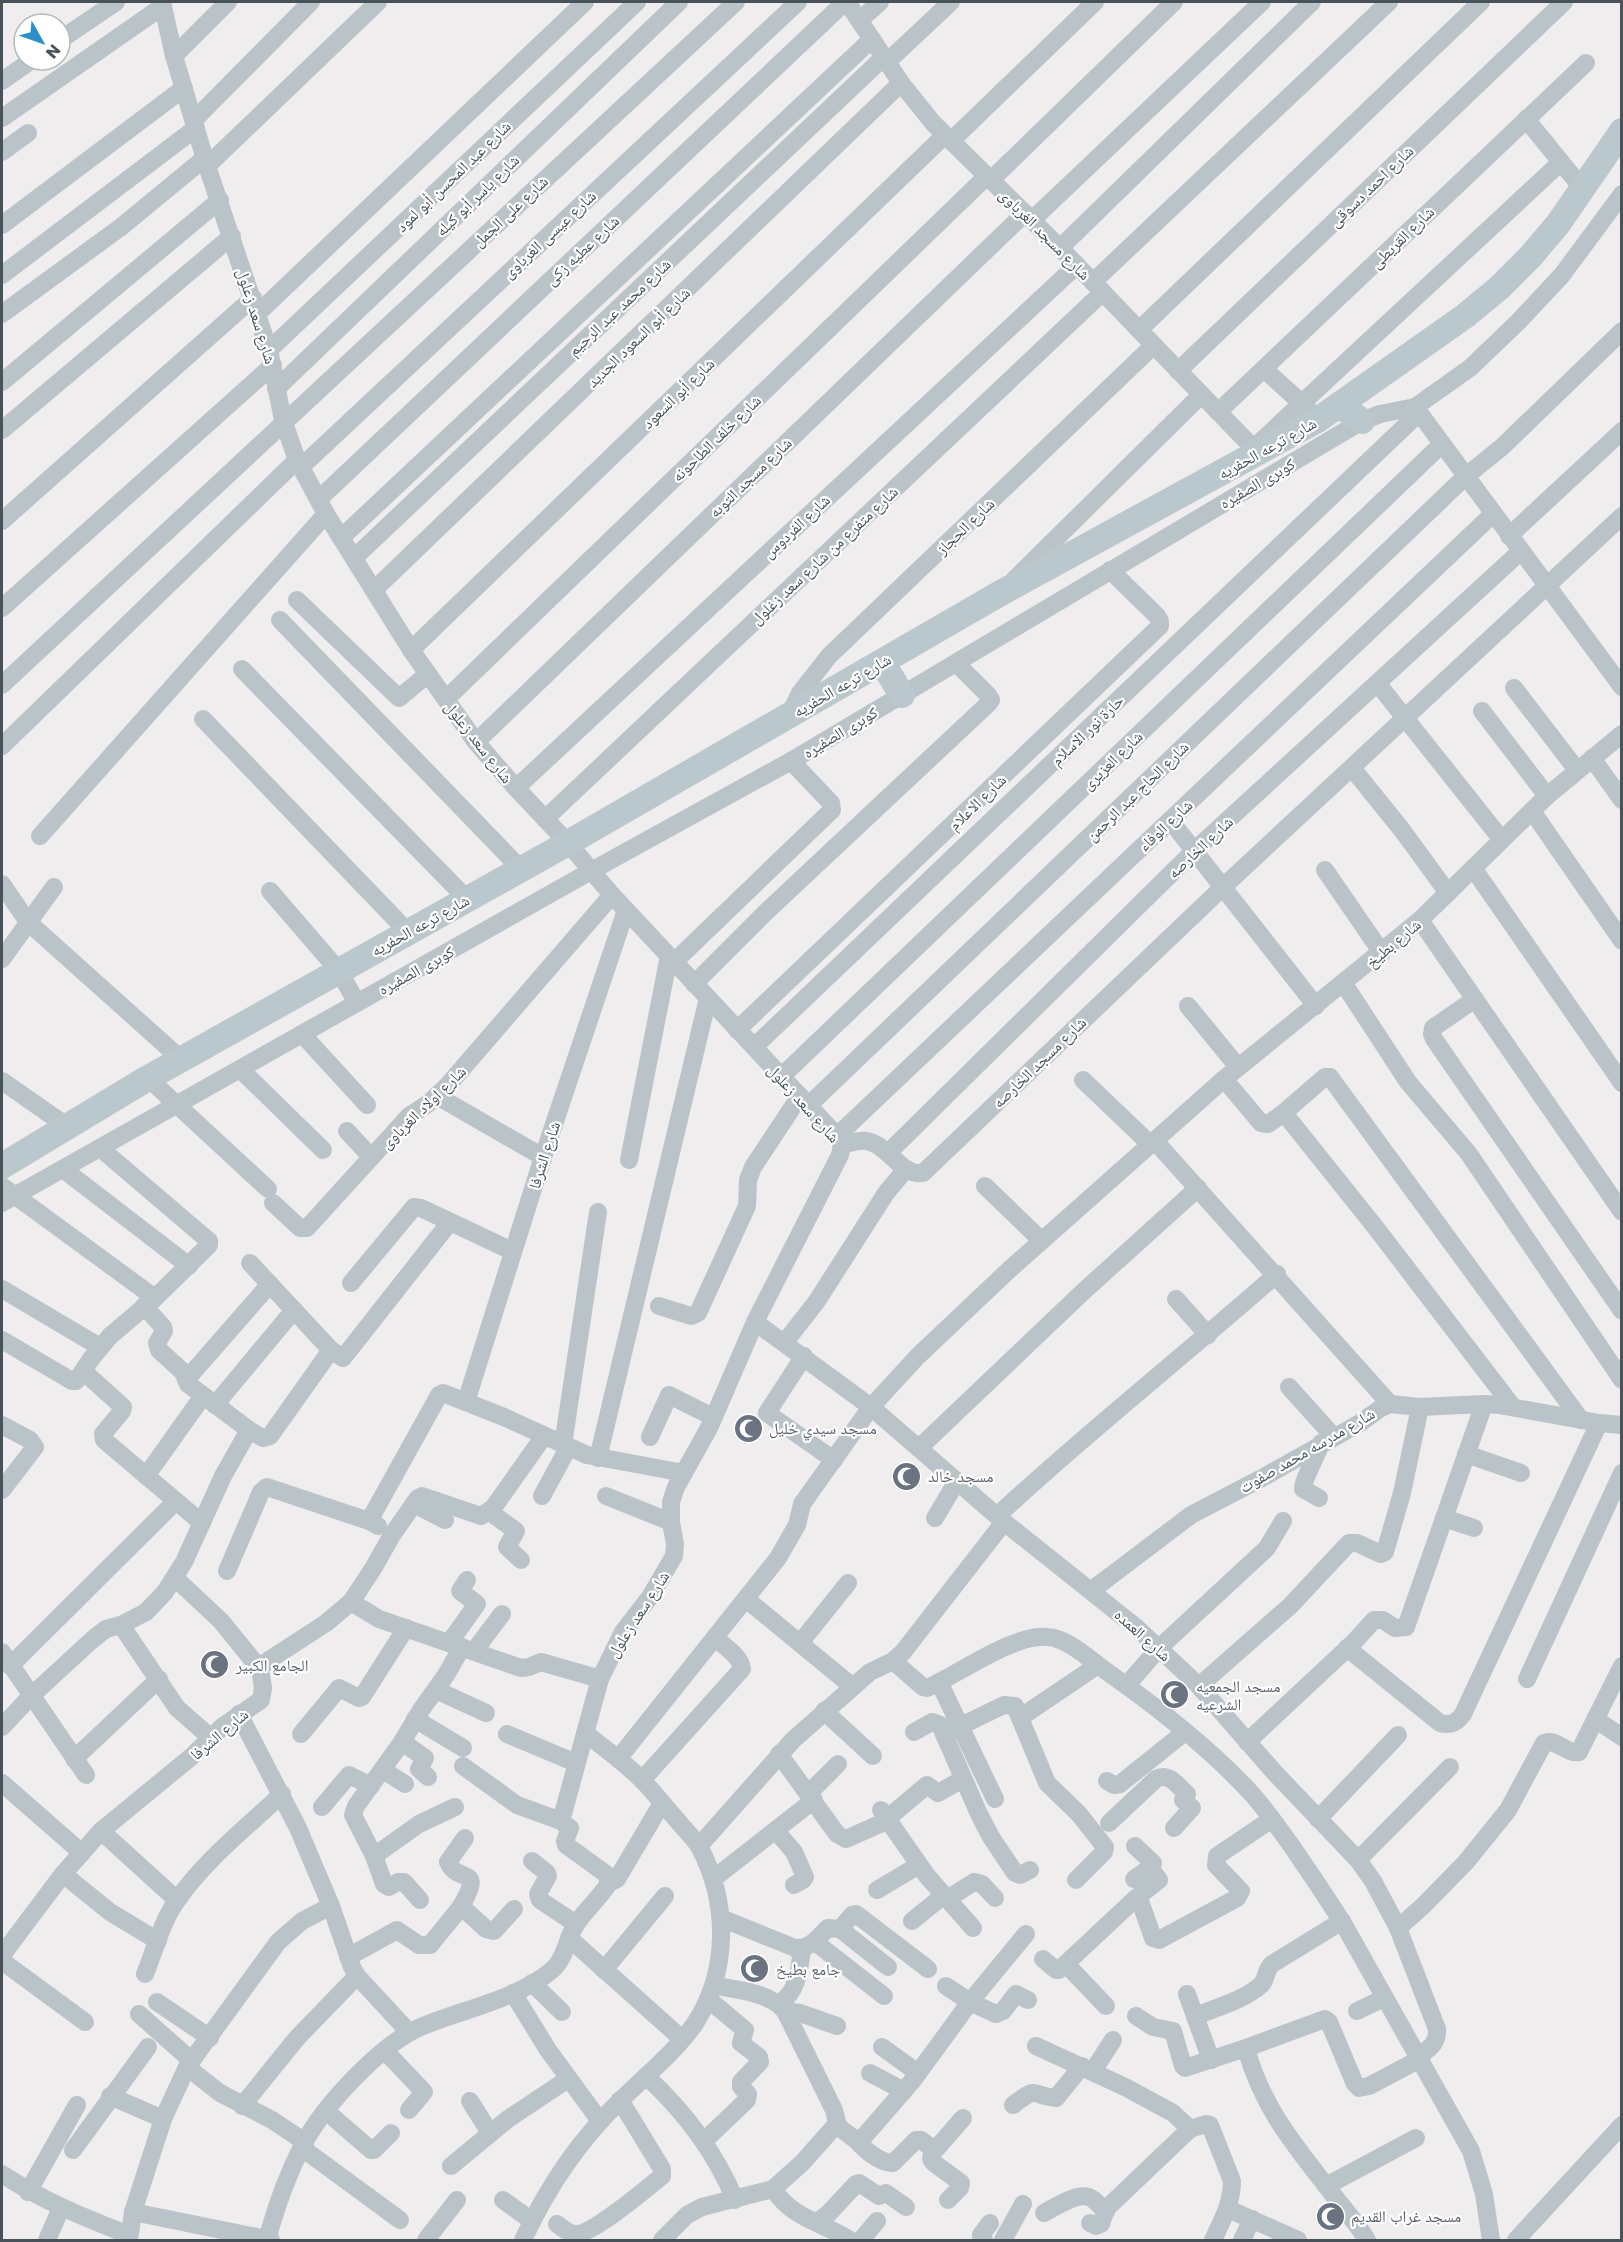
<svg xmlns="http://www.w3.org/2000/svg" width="1623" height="2242" font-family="Poppins,'Noto Naskh Arabic',sans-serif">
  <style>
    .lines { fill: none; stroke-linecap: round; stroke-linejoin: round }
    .street { stroke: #bac4c8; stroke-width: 18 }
    .secondary { stroke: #bac7cd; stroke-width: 26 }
    .labels { text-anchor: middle; stroke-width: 4.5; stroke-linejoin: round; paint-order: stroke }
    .street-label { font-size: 16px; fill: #475358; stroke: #fff }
    .worship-label { font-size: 16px; fill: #5b616d; stroke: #fff; text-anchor: start }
  </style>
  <rect width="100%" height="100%" fill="#efeded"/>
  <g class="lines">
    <!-- street -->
    <g class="street">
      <path d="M162 2 174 56 207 166 269 350 283 420 297 460 326 514 411 650 476 742 516 788 568 843 612 895 837 1136 842 1145 840 1155 755 1322 710 1426 676 1487 671 1502V1522L675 1544 674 1556 650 1597 623 1632 600 1679 561 1821 570 1828 565 1841 566 1845 606 1874 609 1883C599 1899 584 1911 575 1926 566 1941 565 1959 552 1970 518 1999 464 2009 423 2026 383 2042 325 2104 304 2143 288 2173 276 2207 267 2240"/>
      <path d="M847 2 901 83 933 123 1060 248 1258 453"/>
      <path d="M860 20 880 2"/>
      <path d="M60 40 116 2"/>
      <path d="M174 56 228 2"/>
      <path d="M887 62 951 2"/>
      <path d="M2 81 32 60"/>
      <path d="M2 118 163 6"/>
      <path d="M1526 119 1582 188"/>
      <path d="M194 120 311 2"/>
      <path d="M951 141 1095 2"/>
      <path d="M2 152 28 133"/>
      <path d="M207 166 378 2"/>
      <path d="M991 180 1174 2"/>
      <path d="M1032 220 1262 2"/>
      <path d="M2 225 184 88"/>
      <path d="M1060 248 1312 2"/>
      <path d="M2 275 196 128"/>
      <path d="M1093 282 1389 2"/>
      <path d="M258 313 585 2"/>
      <path d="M2 314 121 227 206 157"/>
      <path d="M1139 330 1481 2"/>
      <path d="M269 350 637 2"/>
      <path d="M1264 369 1309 410"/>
      <path d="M1178 371 1564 2"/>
      <path d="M2 382 220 200"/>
      <path d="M276 389 679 2"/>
      <path d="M1415 407 1622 687"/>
      <path d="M1218 412 1586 63"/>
      <path d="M2 430 232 236"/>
      <path d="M1257 445 1561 162"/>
      <path d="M301 467 798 2"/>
      <path d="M319 499 845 2"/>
      <path d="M2 521 253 298"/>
      <path d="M1509 536 1622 431"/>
      <path d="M341 538 872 39"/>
      <path d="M354 558 884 57"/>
      <path d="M1015 579 1201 395"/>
      <path d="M374 590 901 83"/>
      <path d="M297 600 399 698 428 674"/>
      <path d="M2 608 273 365"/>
      <path d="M280 620 521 869"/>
      <path d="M411 650 945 135"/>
      <path d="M242 669 467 899"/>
      <path d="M1378 684 1502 840"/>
      <path d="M2 685 736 2"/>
      <path d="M1514 688 1577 770"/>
      <path d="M446 699 987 176"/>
      <path d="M1482 711 1547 796"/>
      <path d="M789 716 800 693 829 656 1154 345"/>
      <path d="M203 719 407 931"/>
      <path d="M476 742 1025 213"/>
      <path d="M2 746 297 460"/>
      <path d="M1592 758 1622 800"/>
      <path d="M1352 768 1402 830 1448 893"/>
      <path d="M516 788 1077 265"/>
      <path d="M1532 811 1622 941"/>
      <path d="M545 819 1103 292"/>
      <path d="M1170 820 1316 1006"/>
      <path d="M40 836 326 514"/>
      <path d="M1473 868 1622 1083"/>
      <path d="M1325 870 1382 953"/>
      <path d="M2 884 28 922 182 1060"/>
      <path d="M270 891 339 971 357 1003"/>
      <path d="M1420 920 1622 1212"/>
      <path d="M2 959 54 887"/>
      <path d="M674 962 832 810 831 803 791 761"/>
      <path d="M694 984 766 912 988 704 991 700 988 695 956 663"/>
      <path d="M1344 984 1408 1082 1469 1154 1622 1380"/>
      <path d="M1475 999 1433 1028 1432 1034 1434 1039 1622 1311"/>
      <path d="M1188 1006 1238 1067"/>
      <path d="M737 1030 1160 626V621L1157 616 1110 570"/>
      <path d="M302 1034 367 1105"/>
      <path d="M754 1047 1419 413"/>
      <path d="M240 1069 323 1150"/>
      <path d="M782 1076 1442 444"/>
      <path d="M148 1078 268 1189"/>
      <path d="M1224 1079 1261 1123 1268 1124 1281 1115 1288 1118 1376 1228 1513 1407"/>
      <path d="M1083 1080 1151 1145"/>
      <path d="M2 1081 68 1127"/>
      <path d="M437 1096 543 1157"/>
      <path d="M809 1105 1466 476 1502 447 1622 331"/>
      <path d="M1281 1115 1325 1077H1330L1581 1420"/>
      <path d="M347 1131 371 1157"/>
      <path d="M837 1136 1493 514"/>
      <path d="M1155 1141 1390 1404"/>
      <path d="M842 1145C850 1143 858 1140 866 1141 888 1144 902 1177 923 1173L1223 887 1622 516"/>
      <path d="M888 1153 1194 851 1520 552"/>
      <path d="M629 1160 669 956"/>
      <path d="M63 1169 189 1266"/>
      <path d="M2 1186 155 1298"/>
      <path d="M985 1186 1042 1241"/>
      <path d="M2 1203 591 871 791 761 1362 421 1380 414 1415 407 1470 368 1518 322 1562 275 1622 194"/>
      <path d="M273 1203 300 1228H307L409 1116 429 1103 448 1085 612 895"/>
      <path d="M250 1263 331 1350 343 1358 450 1222"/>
      <path d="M351 1283 414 1207 421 1208 512 1251"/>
      <path d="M2 1289 100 1347"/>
      <path d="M1176 1299 1208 1335"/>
      <path d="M144 1306 163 1327 164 1331 157 1343 159 1350 183 1372 188 1384 249 1430 263 1438 270 1436 331 1350"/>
      <path d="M659 1306 691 1316 698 1313 747 1206 748 1180 753 1167 800 1096"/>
      <path d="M755 1322 871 1407 1004 1522 1137 1628 1199 1686 1275 1773 1358 1860 1373 1881 1398 1928 1437 2029C1438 2044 1429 2048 1419 2057"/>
      <path d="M2 1340 72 1381H76L91 1359 110 1336 155 1298 209 1245V1241L100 1148"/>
      <path d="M785 1342 817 1301 886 1193 906 1169"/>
      <path d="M804 1356 767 1413 834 1460"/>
      <path d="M83 1371 123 1407 122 1411 103 1434 104 1440 202 1523"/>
      <path d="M186 1380 270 1284"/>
      <path d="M1289 1387 1334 1437"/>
      <path d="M466 1402 543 1157 626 910"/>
      <path d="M215 1405 294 1310"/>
      <path d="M2 1425 30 1440 35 1447 2 1490"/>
      <path d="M650 1437 669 1395 713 1417"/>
      <path d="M563 1445 598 1212"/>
      <path d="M919 1448 1085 1290 1198 1188"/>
      <path d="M1466 1454 1521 1473"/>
      <path d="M598 1458 708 998"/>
      <path d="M146 1476 203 1396"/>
      <path d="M542 1496 568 1448"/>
      <path d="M606 1496 671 1522"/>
      <path d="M1319 1498 1303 1489C1302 1482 1318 1453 1321 1443"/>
      <path d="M414 1504 445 1520"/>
      <path d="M490 1512 516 1531 507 1547 521 1560"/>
      <path d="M997 1516C1087 1432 1184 1356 1277 1274"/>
      <path d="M935 1518 957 1481"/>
      <path d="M1444 1518 1474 1528"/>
      <path d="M369 1521 439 1395 443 1393 504 1417 587 1455 684 1473"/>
      <path d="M227 1571 261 1492 267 1487 369 1521 378 1526"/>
      <path d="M175 1578 221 1621 260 1669"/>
      <path d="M1092 1590 1191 1515 1262 1478 1360 1423 1381 1408 1390 1404 1420 1407 1484 1404 1499 1405 1599 1423 1622 1425"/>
      <path d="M746 1599 853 1687"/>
      <path d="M351 1602 379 1619 521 1668 529 1667 541 1662 600 1679"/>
      <path d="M121 1625 177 1708 211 1738"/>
      <path d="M449 1643 477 1604 460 1591 467 1580"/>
      <path d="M800 1643 848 1583"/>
      <path d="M1347 1648 1440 1723C1451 1726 1456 1723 1463 1714L1599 1423"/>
      <path d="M474 1651 502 1614"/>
      <path d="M2 1652 86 1775"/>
      <path d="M893 1661 923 1687 927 1688C959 1674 1013 1634 1047 1637 1068 1638 1089 1659 1106 1671 1157 1707 1209 1747 1252 1794 1267 1811 1280 1830 1293 1848 1312 1876 1331 1903 1348 1932L1471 2151 1484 2194 1491 2240"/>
      <path d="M10 1666 176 1501"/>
      <path d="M1527 1679 1622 1473"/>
      <path d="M939 1682 995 1799"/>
      <path d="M1127 1685 1159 1648 1267 1548 1283 1521"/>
      <path d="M1199 1686 1290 1606 1349 1543H1357L1381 1554 1385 1552 1402 1493 1420 1407"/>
      <path d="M436 1690 486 1713"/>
      <path d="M824 1711 873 1756"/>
      <path d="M239 1714 298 1828 331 1906 352 1967 357 1976 409 2032"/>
      <path d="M1021 1717 1098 1665"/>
      <path d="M415 1719 463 1748"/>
      <path d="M1595 1719 1622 1737"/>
      <path d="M2 1727 30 1697 93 1639 106 1629 121 1625 146 1612 165 1592 184 1562 223 1476 249 1430"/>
      <path d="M914 1732 932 1722 940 1725 979 1814 991 1837 1015 1873 1020 1875 1030 1870"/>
      <path d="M301 1734 339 1688 359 1698 362 1697 406 1628"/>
      <path d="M507 1734 576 1763"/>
      <path d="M944 1734 1004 1705 1015 1706 1047 1783 1079 1814 1105 1847 1104 1852 1076 1880"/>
      <path d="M402 1742 425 1758 419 1769 428 1777"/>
      <path d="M1247 1742 1354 1642 1374 1620H1383L1395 1628 1406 1627 1484 1404"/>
      <path d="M779 1754 837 1834 846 1839 882 1823 927 1785 938 1793 963 1779"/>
      <path d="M74 1759 159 1679"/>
      <path d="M618 1759 778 1558 797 1525 802 1504 871 1407 917 1357 1010 1269 1224 1079 1420 920 1547 796 1622 734"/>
      <path d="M463 1766 517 1805 561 1821"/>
      <path d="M383 1770 405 1784"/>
      <path d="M642 1780 742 1669C741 1656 724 1646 715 1638"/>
      <path d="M1107 1781 1114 1785 1120 1784 1185 1732"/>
      <path d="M2 1783 82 1853"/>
      <path d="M809 1793 838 1764"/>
      <path d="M322 1807 349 1775 371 1786"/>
      <path d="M881 1810 927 1876 973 1928"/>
      <path d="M1318 1819 1398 1735"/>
      <path d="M1109 1823 1156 1779C1169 1772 1177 1785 1187 1794L1183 1800 1192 1808 1174 1828"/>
      <path d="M101 1831 177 1900"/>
      <path d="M776 1831 794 1852 805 1877 803 1880 794 1885"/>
      <path d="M699 1846 793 1740 870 1672 893 1661 903 1652 1004 1522"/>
      <path d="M374 1856 419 1824 455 1807"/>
      <path d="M1358 1860 1450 1767"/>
      <path d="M532 1861 547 1873 548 1876 538 1894 540 1900 576 1924"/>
      <path d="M63 1874 110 1912 158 1941"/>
      <path d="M713 1879 814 1800"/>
      <path d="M1134 1879 1151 1867"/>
      <path d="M609 1883 617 1879 662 1803"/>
      <path d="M877 1890 919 1865"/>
      <path d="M947 1899 974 1882 982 1884 995 1898"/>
      <path d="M1135 1899 1159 1880 1150 1868 1153 1863 1135 1846"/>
      <path d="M420 1900 404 1882H398L389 1887 384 1884 374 1856 353 1815 356 1806 402 1742 421 1710 446 1675 462 1647"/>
      <path d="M460 1908C486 1864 458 1885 448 1862L465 1838"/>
      <path d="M721 1918 795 1948C811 1949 817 1938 828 1928L840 1929 852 1915 856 1914 928 1969"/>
      <path d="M912 1921 944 1895"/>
      <path d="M1398 1928 1423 1906 1466 1862 1508 1810 1544 1743C1557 1738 1567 1755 1579 1752L1622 1666"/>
      <path d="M840 1929 888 1967"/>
      <path d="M569 1938 682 2039"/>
      <path d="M815 1942 884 1996"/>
      <path d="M2 1955 63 1874 101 1831 191 1757 222 1727 261 1700 263 1688 260 1669 266 1662 326 1623 351 1602 374 1567 392 1535 418 1498 422 1496 481 1516 493 1508 544 1436"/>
      <path d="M348 1957 397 1930 419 1945H430L460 1908 464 1909 486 1929 494 1931 514 1909"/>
      <path d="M1043 1959 1056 1970H1059L1135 1899 1140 1901 1153 1938 1159 1940 1237 1898 1241 1891 1216 1865 1217 1856 1272 1819"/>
      <path d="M2 1961 85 2022"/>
      <path d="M1066 1964 1106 2006"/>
      <path d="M604 1970 665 1896"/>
      <path d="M145 1974C155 1950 162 1920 178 1899 206 1859 247 1827 282 1794"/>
      <path d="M532 1983 562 2012"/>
      <path d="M714 1985C738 1991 768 1991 785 2011L834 2110 838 2126"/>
      <path d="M946 1986 970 2002 996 2014 1003 2011 1016 1994 1028 2000"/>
      <path d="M513 1993 548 2050 600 2121"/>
      <path d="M1187 1994 1211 2060"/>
      <path d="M157 2002 210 2038"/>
      <path d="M779 2004C798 1991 799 1971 802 1949"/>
      <path d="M785 2011 800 2013 837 2026"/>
      <path d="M1357 2011 1384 1998"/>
      <path d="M139 2014 192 2061"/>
      <path d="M1136 2016 1153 2027 1173 2031 1183 2066 1185 2068 1246 2048 1325 2019 1329 2022 1355 2084 1359 2088 1369 2086 1420 2059"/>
      <path d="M1195 2016C1216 2008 1244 2000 1261 1985 1267 1979 1265 1970 1272 1964L1342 1921"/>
      <path d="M1036 2046 1125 2087 1173 2113 1190 2129 1206 2124 1210 2125 1232 2181C1232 2203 1222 2221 1213 2240"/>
      <path d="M882 2047 918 2073"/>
      <path d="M1246 2048C1262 2107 1294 2145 1331 2192 1343 2208 1357 2223 1367 2240"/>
      <path d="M385 2051 424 2092 409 2110"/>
      <path d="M187 2067 220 2093 272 2120 305 2142"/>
      <path d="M1093 2071 1113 2040"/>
      <path d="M870 2073 904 2091"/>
      <path d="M646 2076C685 2112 715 2151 735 2200"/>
      <path d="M110 2096 163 2119"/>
      <path d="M470 2101 490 2133"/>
      <path d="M1013 2105C1041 2084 1029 2096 1056 2098L1082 2066"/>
      <path d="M242 2106 297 2038 357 1976"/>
      <path d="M326 2111 371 2150H374L391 2133"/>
      <path d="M856 2140C865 2150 880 2163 893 2163L916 2140H921L933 2149 937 2148 963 2118"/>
      <path d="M704 2141 747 2100 748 2094 741 2087V2082L760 2062 759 2057 741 2043 745 2030 708 1999"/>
      <path d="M302 2148 400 2220"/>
      <path d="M933 2149 931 2159 934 2163 961 2183 960 2188 948 2200"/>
      <path d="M73 2150 148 2047"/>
      <path d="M451 2166 508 2119 568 2079"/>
      <path d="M2 2174C43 2201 83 2217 129 2235"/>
      <path d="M1326 2186 1416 2138"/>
      <path d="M773 2189C793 2219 821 2222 850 2240"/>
      <path d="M28 2192 77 2105"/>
      <path d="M503 2200 532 2221"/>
      <path d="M1228 2209 1298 2240"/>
      <path d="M133 2212 271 2240"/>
      <path d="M1044 2213C1055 2207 1079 2191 1091 2198 1096 2201 1101 2207 1106 2212"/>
      <path d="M817 2222 829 2213 856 2184 859 2183 879 2196 886 2193 906 2207"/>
      <path d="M1090 2223 1096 2226 1101 2224 1106 2209 1190 2129"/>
      <path d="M557 2224C562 2228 568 2233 574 2234 591 2236 647 2188 662 2176V2169L620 2100"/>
      <path d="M47 2240 61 2208"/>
      <path d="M129 2240 133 2212 163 2119 187 2067 278 1942 302 1921 331 1906"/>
      <path d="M426 2240 457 2200"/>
      <path d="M523 2240C547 2188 579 2140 621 2100 645 2076 674 2053 694 2025 729 1972 729 1904 700 1848 694 1838 684 1829 677 1820 665 1807 654 1792 641 1779 624 1762 604 1748 585 1733"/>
      <path d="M662 2240 687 2215 702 2207 773 2189 802 2163 835 2126 840 2128 856 2140H861L913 2080 970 2002 1026 1934"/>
      <path d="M861 2240 877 2221"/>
      <path d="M984 2240 981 2235 990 2223"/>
      <path d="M1003 2240 1023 2204"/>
      <path d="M1242 2240 1252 2219"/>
      <path d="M1516 2240 1622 2125"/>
    </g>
    <!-- secondary -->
    <g class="secondary">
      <path d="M1339 405 1362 421"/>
      <path d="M882 662 902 695"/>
      <path d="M2 1166 148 1078 568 843 999 594 1319 419 1465 316 1499 288 1530 257 1558 224 1622 131"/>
    </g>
  </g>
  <!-- icons -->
  <defs>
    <symbol id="mosque-disc" viewBox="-11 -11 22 22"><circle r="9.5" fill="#6b7280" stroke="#fff"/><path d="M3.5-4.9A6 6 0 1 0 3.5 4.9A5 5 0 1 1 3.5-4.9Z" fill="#fff"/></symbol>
  </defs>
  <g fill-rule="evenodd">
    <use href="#mosque-disc" x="732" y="1412" width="33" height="33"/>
    <use href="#mosque-disc" x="890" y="1460" width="33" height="33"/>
    <use href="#mosque-disc" x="198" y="1648" width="33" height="33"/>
    <use href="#mosque-disc" x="1158" y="1678" width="33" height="33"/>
    <use href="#mosque-disc" x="738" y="1952" width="33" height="33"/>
    <use href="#mosque-disc" x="1314" y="2200" width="33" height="33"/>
  </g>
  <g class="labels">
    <!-- street labels -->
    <g class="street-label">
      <text transform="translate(453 176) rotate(-44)" y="6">شارع عبد المحسن أبو لمود</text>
      <text transform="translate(1371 186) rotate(-44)" y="6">شارع احمد دسوقى</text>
      <text transform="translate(477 195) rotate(-44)" y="6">شارع ياسر أبو كيله</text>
      <text transform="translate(510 211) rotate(-43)" y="6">شارع على الجمل</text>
      <text transform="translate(549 234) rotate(-43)" y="6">شارع عيسى الغرباوى</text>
      <text transform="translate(1045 234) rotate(45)" y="6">شارع مسجد الغرباوى</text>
      <text transform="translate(1402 237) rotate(-44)" y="6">شارع القريطى</text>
      <text transform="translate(582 250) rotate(-43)" y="6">شارع عطيه زكى</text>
      <text transform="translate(619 307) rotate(-43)" y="6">شارع محمد عبد الرحيم</text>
      <text transform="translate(257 316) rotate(73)" y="6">شارع سعد زعلول</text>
      <text transform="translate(638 337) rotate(-44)" y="6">شارع أبو السعود الجديد</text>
      <text transform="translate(678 393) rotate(-44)" y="6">شارع أبو السعود</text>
      <text transform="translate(716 438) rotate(-44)" y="6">شارع خلف الطاحونه</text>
      <text transform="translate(1267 448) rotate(-29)" y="6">شارع ترعه الحفريه</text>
      <text transform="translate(750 477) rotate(-44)" y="6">شارع مسجد التوبه</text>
      <text transform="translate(1257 483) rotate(-30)" y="6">كوبرى الصفيره</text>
      <text transform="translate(796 526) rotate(-43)" y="6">شارع الفردوس</text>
      <text transform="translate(965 526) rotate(-44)" y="6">شارع الحجاز</text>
      <text transform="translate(824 555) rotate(-43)" y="6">شارع متفرع من شارع سعد زغلول</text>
      <text transform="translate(842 685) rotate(-30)" y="6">شارع ترعه الحفريه</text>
      <text transform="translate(1087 730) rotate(-44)" y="6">حارة نور الاسلام</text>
      <text transform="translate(840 732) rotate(-31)" y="6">كوبرى الصفيره</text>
      <text transform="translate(479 742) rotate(52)" y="6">شارع سعد زعلول</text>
      <text transform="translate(1112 760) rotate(-44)" y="6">شارع العزيرى</text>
      <text transform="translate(1137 791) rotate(-44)" y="6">شارع الحاج عبد الرحمن</text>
      <text transform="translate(977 802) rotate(-44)" y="6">شارع الاعلام</text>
      <text transform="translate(1165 825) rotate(-43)" y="6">شارع الوفاء</text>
      <text transform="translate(1200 847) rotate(-43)" y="6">شارع الخارصه</text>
      <text transform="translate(420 925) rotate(-29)" y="6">شارع ترعه الحفريه</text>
      <text transform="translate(1393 943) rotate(-40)" y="6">شارع بطيخ</text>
      <text transform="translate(416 970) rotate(-29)" y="6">كوبرى الصفيره</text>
      <text transform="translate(1039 1062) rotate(-44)" y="6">شارع مسجد الخارصه</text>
      <text transform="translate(804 1103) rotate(48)" y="6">شارع سعد زعلول</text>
      <text transform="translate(423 1107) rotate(-44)" y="6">شارع اولاد الغرباوى</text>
      <text transform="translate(544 1155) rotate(-72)" y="6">شارع الشرفا</text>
      <text transform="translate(1307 1450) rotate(-30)" y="6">شارع مدرسه محمد صفوت</text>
      <text transform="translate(638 1614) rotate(-57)" y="6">شارع سعد زعلول</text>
      <text transform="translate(1143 1635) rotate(42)" y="6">شارع العمده</text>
      <text transform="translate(219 1734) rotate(-40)" y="6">شارع الشرفا</text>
    </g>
    <!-- worship labels -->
    <g class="worship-label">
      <text x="769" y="1434">مسجد سيدي خليل</text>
      <text x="928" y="1482">مسجد خالد</text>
      <text x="236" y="1671">الجامع الكبير</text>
      <text x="1196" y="1692">مسجد الجمعيه<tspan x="1196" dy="18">الشرعيه</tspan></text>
      <text x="776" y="1975">جامع بطيخ</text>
      <text x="1351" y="2222">مسجد غراب القديم</text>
    </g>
  </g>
  <!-- border -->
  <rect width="1623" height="2242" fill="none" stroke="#475358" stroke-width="6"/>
  <!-- north arrow -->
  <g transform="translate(42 42) rotate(130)"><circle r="28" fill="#ffffff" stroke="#b5babc" stroke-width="1.5"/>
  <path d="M0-4.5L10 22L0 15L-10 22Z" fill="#2d8fca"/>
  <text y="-9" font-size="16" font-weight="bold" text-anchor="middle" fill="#475358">N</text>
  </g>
</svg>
